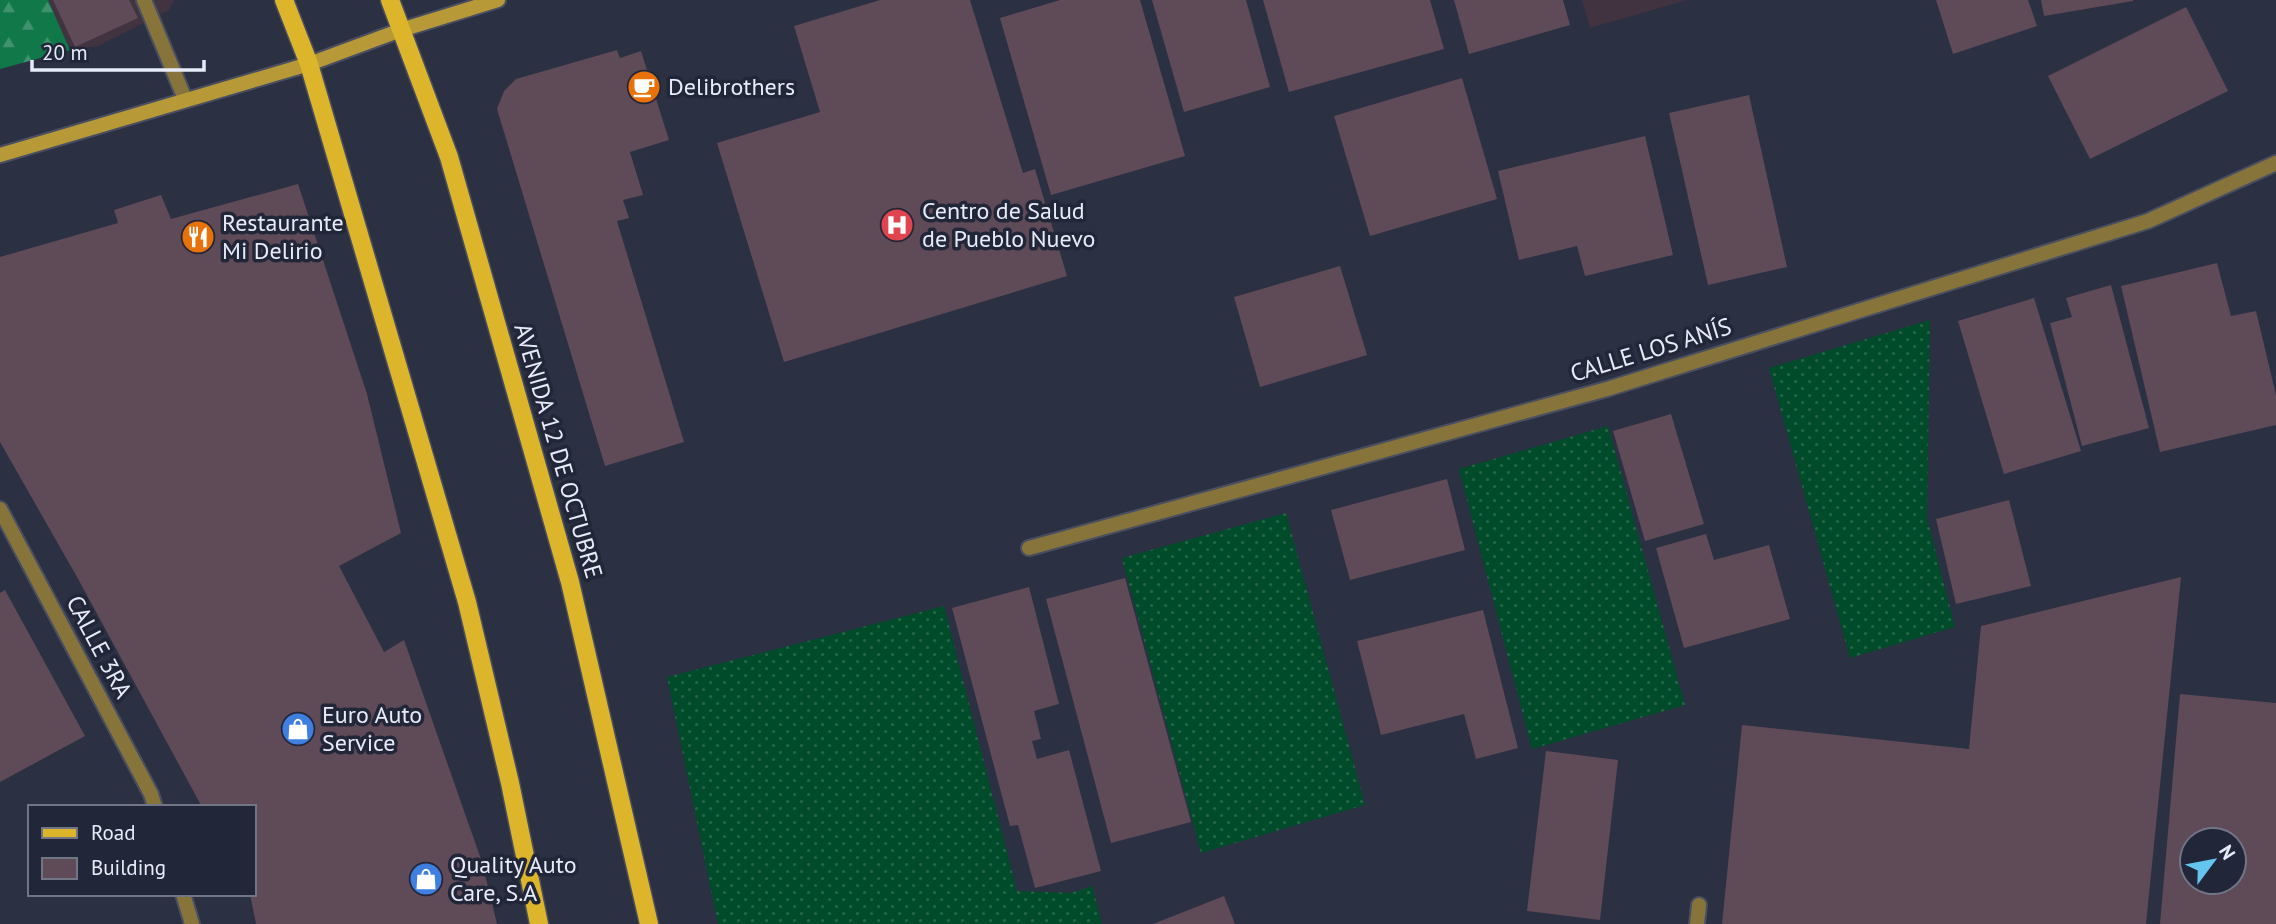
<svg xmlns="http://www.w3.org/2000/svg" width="2276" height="924" font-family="'PT Sans',sans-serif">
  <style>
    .commercial { fill: #423340 }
    .grass { fill: url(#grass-dots) }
    .forest { fill: url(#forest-firs) }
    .building { fill: #5f4a58; fill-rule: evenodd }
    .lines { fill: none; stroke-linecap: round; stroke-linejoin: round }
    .lane-casing { stroke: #494e60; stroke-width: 18 }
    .street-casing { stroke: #494e60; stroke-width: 18 }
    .secondary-casing { stroke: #494e60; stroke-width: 18 }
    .primary-casing { stroke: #494e60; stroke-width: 21 }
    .lane { stroke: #86743b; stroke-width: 14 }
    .street { stroke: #86743b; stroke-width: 14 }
    .secondary { stroke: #b79937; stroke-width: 14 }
    .primary { stroke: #dcb52b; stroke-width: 18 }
    .labels { text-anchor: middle; stroke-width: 7; stroke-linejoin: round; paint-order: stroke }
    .poi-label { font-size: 24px; fill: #e8ecf9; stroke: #222639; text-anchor: start }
    .street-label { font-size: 24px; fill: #e8ecf9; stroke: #222639 }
  </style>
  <defs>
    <pattern id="grass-dots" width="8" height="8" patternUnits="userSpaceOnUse" patternTransform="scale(1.75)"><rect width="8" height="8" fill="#004b2a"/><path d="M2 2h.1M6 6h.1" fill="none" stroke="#25654a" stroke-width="1.8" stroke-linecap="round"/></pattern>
    <pattern id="forest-firs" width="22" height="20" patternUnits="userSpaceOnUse" patternTransform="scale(1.75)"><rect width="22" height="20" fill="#117849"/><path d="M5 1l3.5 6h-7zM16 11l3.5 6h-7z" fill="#3f926d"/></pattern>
  </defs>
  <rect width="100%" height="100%" fill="#2b3043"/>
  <!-- commercial -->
  <g class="commercial">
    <path d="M48 0H174L169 10 98 46 70 50Z"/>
    <path d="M1582 0H1687L1590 28Z"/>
  </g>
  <!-- grass -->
  <g class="grass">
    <path d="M1930 320 1927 518 1955 627 1850 658 1769 368Z"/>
    <path d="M1608 426 1685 705 1532 749 1459 469Z"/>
    <path d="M1286 513 1365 805 1201 853 1122 558Z"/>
    <path d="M944 606 1017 891 1071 893 1092 886 1102 924H718L667 677Z"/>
  </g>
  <!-- forest -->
  <path class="forest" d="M0 0H48L70 50 0 69Z"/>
  <!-- building -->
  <g class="building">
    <path d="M53 0H129L138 18 75 47Z"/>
    <path d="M880 0H970L1023 173 1035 169 1067 276 784 362 717 143 820 112 794 26Z"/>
    <path d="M1060 0H1140L1185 156 1051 195 1000 18Z"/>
    <path d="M1152 0H1246L1270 87 1184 112Z"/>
    <path d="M1263 0H1430L1444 49 1289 92Z"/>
    <path d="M1454 0H1563L1570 25 1469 54Z"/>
    <path d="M1936 0H2028L2037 26 1953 54Z"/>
    <path d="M2041 0H2133V1L2044 16Z"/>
    <path d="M2186 7 2228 91 2090 159 2048 76Z"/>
    <path d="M617 50 620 58 641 51 669 140 630 152 643 195 623 200 629 218 617 221 684 442 605 466 497 109 504 91 516 79Z"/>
    <path d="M1462 78 1497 199 1370 236 1334 116Z"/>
    <path d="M1749 95 1787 267 1708 285 1669 113Z"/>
    <path d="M1645 136 1673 255 1585 276 1577 246 1519 260 1498 171Z"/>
    <path d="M298 184 367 394 401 533 339 566 384 652 404 640 482 862 497 924H256L250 894H254V807H202L77 577 0 442V257L118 223 114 210 161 195 171 219Z"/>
    <path d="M2217 263 2231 316 2256 311 2276 395V425L2160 452 2121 286Z"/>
    <path d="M1340 266 1367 355 1260 387 1234 297Z"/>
    <path d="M2111 285 2149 428 2082 446 2050 323 2072 317 2066 298Z"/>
    <path d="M2034 298 2081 451 2004 474 1958 321Z"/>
    <path d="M1671 414 1704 524 1645 541 1613 431Z"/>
    <path d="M1447 479 1465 550 1350 580 1331 510Z"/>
    <path d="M2009 500 2031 586 1956 604 1936 519Z"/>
    <path d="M1706 534 1714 560 1769 545 1790 619 1684 648 1656 548Z"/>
    <path d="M2181 577 2146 924H1722L1742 725 1969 749 1981 626Z"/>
    <path d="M1125 578 1191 822 1111 843 1046 599Z"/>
    <path d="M1029 587 1059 704 1034 711 1041 739 1032 741 1037 759 1069 750 1101 871 1035 888 1018 825 1010 826 952 608Z"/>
    <path d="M5 590 85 736 0 782V593Z"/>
    <path d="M1483 610 1518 748 1476 759 1464 714 1381 735 1357 641Z"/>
    <path d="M2180 694 2276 703V924H2160ZM2192 840H2234V882H2192Z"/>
    <path d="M1546 751 1618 760 1600 920 1527 911Z"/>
    <path d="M1224 896 1235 924H1153Z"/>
  </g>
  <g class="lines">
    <defs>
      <g id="lane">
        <path d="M144 0 185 99"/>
        <path d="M1697 924 1699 905"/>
      </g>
      <g id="street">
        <path d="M0 509 151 794 155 807"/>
        <path d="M1029 548 1607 389 2148 221 2276 163"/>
        <path d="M183 894 192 924"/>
      </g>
      <path id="secondary" d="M0 155 309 64 401 30 498 0"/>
      <g id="primary">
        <path d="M284 0 309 64 467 602 510 783 539 924"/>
        <path d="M390 0 449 157 570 582 649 924"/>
      </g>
    </defs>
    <!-- lane casing -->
    <use href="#lane" class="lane-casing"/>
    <!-- street casing -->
    <use href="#street" class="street-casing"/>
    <!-- secondary casing -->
    <use href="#secondary" class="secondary-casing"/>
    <!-- primary casing -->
    <use href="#primary" class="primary-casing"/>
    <!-- lane -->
    <use href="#lane" class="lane"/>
    <!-- street -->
    <use href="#street" class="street"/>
    <!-- secondary -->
    <use href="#secondary" class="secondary"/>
    <!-- primary -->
    <use href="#primary" class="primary"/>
  </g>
  <!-- icons -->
  <defs>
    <symbol id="cafe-disc" viewBox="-11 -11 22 22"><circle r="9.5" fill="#e8710a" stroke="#222639"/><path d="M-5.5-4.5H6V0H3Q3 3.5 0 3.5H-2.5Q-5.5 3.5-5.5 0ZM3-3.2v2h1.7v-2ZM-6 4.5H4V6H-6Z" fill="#fff"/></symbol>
    <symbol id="hospital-disc" viewBox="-11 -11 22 22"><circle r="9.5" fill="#e0444e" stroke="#222639"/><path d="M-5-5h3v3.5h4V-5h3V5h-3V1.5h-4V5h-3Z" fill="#fff"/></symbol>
    <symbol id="restaurant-disc" viewBox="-11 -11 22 22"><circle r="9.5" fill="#e8710a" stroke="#222639"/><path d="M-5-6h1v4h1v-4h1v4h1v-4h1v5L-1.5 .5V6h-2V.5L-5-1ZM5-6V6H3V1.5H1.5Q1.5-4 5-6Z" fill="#fff"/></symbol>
    <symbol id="shop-disc" viewBox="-11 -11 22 22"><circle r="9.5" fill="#3f7fe0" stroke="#222639"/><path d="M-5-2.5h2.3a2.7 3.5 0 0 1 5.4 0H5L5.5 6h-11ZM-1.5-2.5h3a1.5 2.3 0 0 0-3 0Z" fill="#fff"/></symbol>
  </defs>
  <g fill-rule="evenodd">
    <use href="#cafe-disc" x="625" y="68" width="38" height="38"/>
    <use href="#hospital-disc" x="878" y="206" width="38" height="38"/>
    <use href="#restaurant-disc" x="179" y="218" width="38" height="38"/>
    <use href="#shop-disc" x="279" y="710" width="38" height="38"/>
    <use href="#shop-disc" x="407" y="860" width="38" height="38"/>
  </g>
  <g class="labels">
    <!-- poi labels -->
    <g class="poi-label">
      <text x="668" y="95">Delibrothers</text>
      <text x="922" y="219">Centro de Salud<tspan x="922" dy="28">de Pueblo Nuevo</tspan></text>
      <text x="222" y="231">Restaurante<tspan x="222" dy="28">Mi Delirio</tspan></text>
      <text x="322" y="723">Euro Auto<tspan x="322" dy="28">Service</tspan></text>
      <text x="450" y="873">Quality Auto<tspan x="450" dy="28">Care, S.A</tspan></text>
    </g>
    <!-- street labels -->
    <g class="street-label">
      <text transform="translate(1651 350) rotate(-17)" y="8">CALLE LOS ANÍS</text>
      <text transform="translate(558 451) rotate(74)" y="8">AVENIDA 12 DE OCTUBRE</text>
      <text transform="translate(99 647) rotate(62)" y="8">CALLE 3RA</text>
    </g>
  </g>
  <!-- legend -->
  <rect x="28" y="805" width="228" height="91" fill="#222639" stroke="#717586" stroke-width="2"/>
  <rect x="42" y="828" width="35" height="10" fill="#dcb52b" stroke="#717586" stroke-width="2"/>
  <text x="91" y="840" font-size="21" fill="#e8ecf9">Road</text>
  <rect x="42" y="858" width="35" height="21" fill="#5f4a58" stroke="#717586" stroke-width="2"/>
  <text x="91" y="875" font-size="21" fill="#e8ecf9">Building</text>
  <!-- north arrow -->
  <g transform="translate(2213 861) rotate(58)"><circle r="33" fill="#222639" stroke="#717586" stroke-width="2"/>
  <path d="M0-5L12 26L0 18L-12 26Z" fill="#64c5ee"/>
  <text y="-10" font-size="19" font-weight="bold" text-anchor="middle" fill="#e8ecf9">N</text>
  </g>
  <!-- scale -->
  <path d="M32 60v10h172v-10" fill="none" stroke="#e8ecf9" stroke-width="3.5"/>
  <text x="42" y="60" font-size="21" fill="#e8ecf9" stroke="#222639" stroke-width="5" paint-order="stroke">20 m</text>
</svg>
